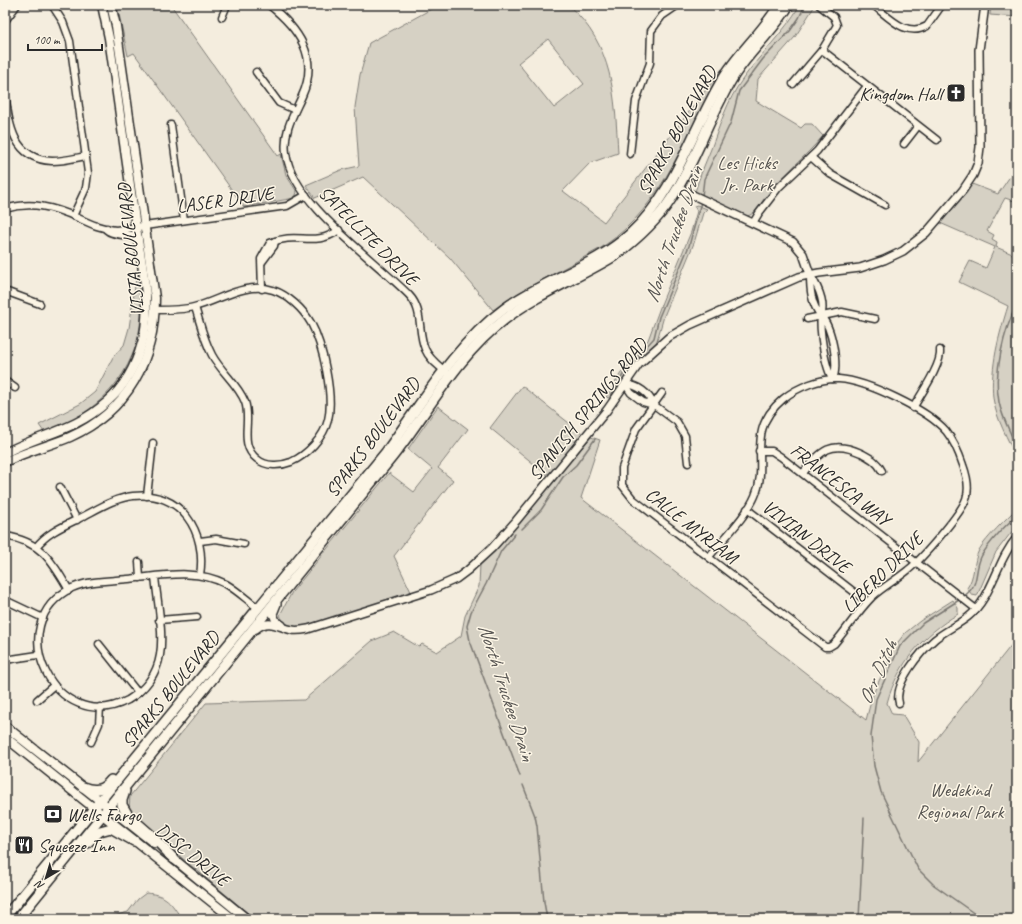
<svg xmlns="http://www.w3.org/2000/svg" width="1022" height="924" font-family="Caveat,sans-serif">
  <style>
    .green { fill: #d6d1c4; stroke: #807e78; fill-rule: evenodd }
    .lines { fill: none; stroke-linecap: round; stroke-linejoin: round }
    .stream { stroke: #7a7771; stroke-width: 1.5 }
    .minor-casing { stroke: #2b2b2b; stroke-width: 9 }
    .tertiary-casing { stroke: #2b2b2b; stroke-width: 10 }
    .secondary-casing { stroke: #2b2b2b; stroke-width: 11 }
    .primary-casing { stroke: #2b2b2b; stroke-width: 12 }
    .minor { stroke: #fcf5e5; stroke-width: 6 }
    .tertiary { stroke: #fcf5e5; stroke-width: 7 }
    .secondary { stroke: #fcf5e5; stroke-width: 8 }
    .primary { stroke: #fcf5e5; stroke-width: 9 }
    .labels { text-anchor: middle; stroke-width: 3; stroke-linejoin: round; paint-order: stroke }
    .poi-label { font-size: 19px; fill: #2b2b2b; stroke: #fcf5e5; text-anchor: start }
    .street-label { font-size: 19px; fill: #2b2b2b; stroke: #fcf5e5 }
    .park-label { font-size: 19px; fill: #565451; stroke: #fcf5e5 }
    .water-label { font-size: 20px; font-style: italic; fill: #595754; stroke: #fcf5e5 }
  </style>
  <rect width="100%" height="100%" fill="#f4edde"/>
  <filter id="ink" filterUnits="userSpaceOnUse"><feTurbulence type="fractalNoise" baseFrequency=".025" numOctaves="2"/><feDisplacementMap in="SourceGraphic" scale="8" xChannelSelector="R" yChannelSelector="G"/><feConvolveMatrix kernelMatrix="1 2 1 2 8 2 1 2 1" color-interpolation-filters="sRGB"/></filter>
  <g filter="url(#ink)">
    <!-- green -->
    <g class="green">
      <path d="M117 5H171L278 156 281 154 286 175 297 192 295 198 244 207 134 53 128 56Z"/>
      <path d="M435 5H568C614 45 615 97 618 153L590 163 563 191 604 222 722 69C683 135 668 203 601 248L518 293 493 310 450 258 363 177 315 198 306 185 341 170 359 166 355 107 360 75 369 43 435 7ZM548 39 584 84 554 108 518 63Z"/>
      <path d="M800 5H811L814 7 795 37 758 79 756 101 801 128 805 124H812L823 136C804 158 782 176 764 199 760 205 754 215 747 216L695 192C699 177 705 164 711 149 720 125 727 101 742 80 760 54 784 33 800 5Z"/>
      <path d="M991 5H1017V17L990 15Z"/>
      <path d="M1017 166V202L1005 198 987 231 994 235 992 239 997 242 996 247 1017 256V458C1008 440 996 418 993 398 990 367 999 335 1008 306L959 282 970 261 986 268 995 247 940 223 972 184 998 194Z"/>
      <path d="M697 205 707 209 703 213 694 243 664 316 656 344 634 366 612 399 606 397 621 373 648 340 662 302 691 232 697 211 694 206Z"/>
      <path d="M137 272C138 284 141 296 141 308 142 368 99 415 44 432L39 425 80 404 95 392 113 357 124 345 129 328Z"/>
      <path d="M522 386 583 434 551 473 546 474 540 469 490 428Z"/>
      <path d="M438 406 468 429 438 468 453 480 394 556 412 594 314 625C301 627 286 630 280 615L292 592 389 473 414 492 432 469 408 449Z"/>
      <path d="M591 437 600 440 581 498 866 720 873 694 895 646 905 633 920 621 953 600 958 608V614C923 635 898 663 887 703L892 714 903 715 919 742 918 762 1017 638V919H255L134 818 129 808 130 796 206 703 304 700 372 641 394 632 419 647 422 644 437 652 461 636 465 616 479 586 480 564 512 531Z"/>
      <path d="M1017 508V525L996 552 977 596 972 595 967 588C975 577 973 562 979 550 987 537 1006 519 1017 508Z"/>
      <path d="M146 893C168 895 170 902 182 919H103L128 912 138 899Z"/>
    </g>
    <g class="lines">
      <!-- stream -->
      <g class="stream">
        <path d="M702 196 704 179 731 122 739 91 763 59 790 31 799 18 805 5"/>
        <path d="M1017 304C1004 330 993 374 999 402 1002 418 1011 433 1017 448"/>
        <path d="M610 397 627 368 654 338 659 317 689 246 701 202"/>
        <path d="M522 529 541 510 563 477 576 465 595 439"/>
        <path d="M515 534 501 551 486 584 471 612 467 626 470 641 520 776"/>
        <path d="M964 596C981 584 973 572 982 555 991 540 1004 527 1017 515"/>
        <path d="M959 600 923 623 900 646 876 699 871 736 874 766 881 792 918 869 934 885 982 919"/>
        <path d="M523 785 535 816 537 826 544 902 547 919"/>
        <path d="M859 919 864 818"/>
      </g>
      <defs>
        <g id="minor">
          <path d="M52 5 63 22 70 41 88 173 86 188 73 216"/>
          <path d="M269 5C298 28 320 57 302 96 294 114 283 131 286 153 292 203 374 259 409 295 424 311 417 330 425 349 429 359 439 366 447 373"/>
          <path d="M873 5C889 17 906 38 927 26L942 5"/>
          <path d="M222 17 227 5"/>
          <path d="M5 21 17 5"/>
          <path d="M822 50 937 140"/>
          <path d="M256 72 279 103 295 110"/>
          <path d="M793 84 822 50 837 25 834 17 819 5"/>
          <path d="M5 92C9 123 12 159 52 161 64 161 75 158 86 156"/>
          <path d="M171 125 184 220"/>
          <path d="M904 144 918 126"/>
          <path d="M630 154 636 101 650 63 651 31 662 16 678 5"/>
          <path d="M811 157 830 174 885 205"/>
          <path d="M5 209C31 201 54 207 78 218 91 224 102 229 116 230L287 206 306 195"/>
          <path d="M753 223 759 213 779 187 817 151 867 86"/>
          <path d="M262 262 274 246 275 241"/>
          <path d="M810 274C817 285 826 303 821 316 832 327 839 365 833 379 825 369 819 329 821 316 811 304 810 289 810 274"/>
          <path d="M262 289 261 259 270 243C298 231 314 248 339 230"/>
          <path d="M5 291 40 304"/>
          <path d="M155 310C168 310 182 310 194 307 219 301 245 281 273 290 288 295 303 309 311 323 323 345 334 396 328 420 324 437 307 455 291 462 281 466 266 467 257 459 238 444 252 421 245 402 238 384 221 372 212 355 204 340 200 323 195 307"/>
          <path d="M807 319 842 312 875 319"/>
          <path d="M5 381 15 388"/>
          <path d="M662 393 636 429 622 468V485L633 499 825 647H829L834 644C847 629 858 611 872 597 883 587 896 580 908 570 921 560 961 514 966 499 970 488 967 476 963 465 959 453 954 441 946 431 928 410 867 381 839 379 821 378 797 387 783 399 744 432 770 462 755 496 746 517 723 539 709 557"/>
          <path d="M654 405C649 393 638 385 625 384L631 393 643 402 654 405 677 422 685 436 688 463"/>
          <path d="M913 408C921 394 942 364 940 350"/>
          <path d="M759 451H772L781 457 976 609"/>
          <path d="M803 473C821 451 831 439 861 453 870 458 877 461 882 471"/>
          <path d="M60 487 77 520"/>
          <path d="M147 496 153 443"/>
          <path d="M747 509 867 602"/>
          <path d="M5 536C41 541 52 561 69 590"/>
          <path d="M200 541 216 539 244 544"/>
          <path d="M36 547C48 532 64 526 80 518 96 510 114 498 133 496 181 490 207 532 200 575"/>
          <path d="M139 562 140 578"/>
          <path d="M155 576C157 600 164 632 160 655 157 674 145 690 128 700 55 738 0 623 72 588 89 580 110 581 128 579 161 576 196 568 226 584 238 591 247 600 258 608"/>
          <path d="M5 600 43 618"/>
          <path d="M159 620 197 617"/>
          <path d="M99 644 138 693"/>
          <path d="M5 660 38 655"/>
          <path d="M37 700 53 686"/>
          <path d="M899 703C893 684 921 651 935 639 945 631 958 625 968 617 993 597 996 561 1017 537"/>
          <path d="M91 742 99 724 100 707"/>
        </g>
        <g id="tertiary">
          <path d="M678 188 793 242 803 254 810 274"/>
          <path d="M277 604 273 614 276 621 282 625"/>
          <path d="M256 629C269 618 278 627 292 630 297 631 303 630 308 629L431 590 456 579 468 570 492 548 516 521 607 410 639 364 669 337 690 325 799 277 819 273 860 268 884 260 903 251 926 233 963 190 973 175 978 163 980 147 979 50 985 5"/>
        </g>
        <g id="secondary">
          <path d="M107 229C113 235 128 233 138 238"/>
          <path d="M5 453C41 434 75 431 107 402 124 387 136 365 142 343 153 305 141 264 136 227 127 164 118 101 109 38L102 5"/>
          <path d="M5 462C26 451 49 446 70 437 128 411 155 360 155 298L116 26 111 5"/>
          <path d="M5 726 154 843"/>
          <path d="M5 737 233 919"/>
          <path d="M169 855 247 919"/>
        </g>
        <g id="primary">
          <path d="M83 787C95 792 103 790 111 780"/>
          <path d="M125 791 122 800V805L128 815 151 835 174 859"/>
          <path d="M87 843 100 831 111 828 134 841"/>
          <path d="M5 917 386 452C422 403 454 346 504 309 543 280 594 267 630 234 676 192 691 132 722 80 738 53 763 32 779 5"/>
          <path d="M18 919 393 456C429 410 457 356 504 320 538 293 579 278 616 255 637 239 657 221 671 199 697 160 710 113 735 74 751 50 774 30 789 5"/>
        </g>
      </defs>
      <!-- minor casing -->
      <use href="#minor" class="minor-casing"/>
      <!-- tertiary casing -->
      <use href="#tertiary" class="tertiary-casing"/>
      <!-- secondary casing -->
      <use href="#secondary" class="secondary-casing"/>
      <!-- primary casing -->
      <use href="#primary" class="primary-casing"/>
      <!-- minor -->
      <use href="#minor" class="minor"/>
      <!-- tertiary -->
      <use href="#tertiary" class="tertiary"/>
      <!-- secondary -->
      <use href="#secondary" class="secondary"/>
      <!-- primary -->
      <use href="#primary" class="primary"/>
    </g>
  </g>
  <!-- icons -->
  <defs>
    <symbol id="church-square" viewBox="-11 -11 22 22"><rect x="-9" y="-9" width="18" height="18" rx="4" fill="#2b2b2b" stroke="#fcf5e5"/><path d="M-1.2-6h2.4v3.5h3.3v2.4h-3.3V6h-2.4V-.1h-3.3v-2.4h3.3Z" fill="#fff"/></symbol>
    <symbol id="bank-square" viewBox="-11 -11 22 22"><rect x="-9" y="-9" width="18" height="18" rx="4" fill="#2b2b2b" stroke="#fcf5e5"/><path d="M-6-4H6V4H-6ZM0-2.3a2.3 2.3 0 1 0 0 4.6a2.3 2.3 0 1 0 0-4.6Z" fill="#fff"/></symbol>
    <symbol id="restaurant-square" viewBox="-11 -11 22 22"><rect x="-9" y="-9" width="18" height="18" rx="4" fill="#2b2b2b" stroke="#fcf5e5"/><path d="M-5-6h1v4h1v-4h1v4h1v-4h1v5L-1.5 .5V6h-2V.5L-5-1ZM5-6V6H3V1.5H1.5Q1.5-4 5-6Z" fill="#fff"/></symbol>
  </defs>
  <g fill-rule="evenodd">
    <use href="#church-square" x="945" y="82" width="22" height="22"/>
    <use href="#bank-square" x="42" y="803" width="22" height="22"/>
    <use href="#restaurant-square" x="13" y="834" width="22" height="22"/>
  </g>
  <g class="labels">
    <!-- poi labels -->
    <g class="poi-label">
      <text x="942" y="100" text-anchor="end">Kingdom Hall</text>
      <text x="67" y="821">Wells Fargo</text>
      <text x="38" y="852">Squeeze Inn</text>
    </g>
    <!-- street labels -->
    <g class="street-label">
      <text transform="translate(676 130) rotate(-61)" y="7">SPARKS BOULEVARD</text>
      <text transform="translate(225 199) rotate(-8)" y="7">LASER DRIVE</text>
      <text transform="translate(369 235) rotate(45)" y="7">SATELLITE DRIVE</text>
      <text transform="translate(130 250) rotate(-96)" y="7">VISTA BOULEVARD</text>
      <text transform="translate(587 409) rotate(-51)" y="7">SPANISH SPRINGS ROAD</text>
      <text transform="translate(372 437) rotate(-53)" y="7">SPARKS BOULEVARD</text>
      <text transform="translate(841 484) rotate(38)" y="7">FRANCESCA WAY</text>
      <text transform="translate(692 525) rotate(38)" y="7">CALLE MYRIAM</text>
      <text transform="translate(807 536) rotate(38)" y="7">VIVIAN DRIVE</text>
      <text transform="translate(882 572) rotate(-45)" y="7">LIBERO DRIVE</text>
      <text transform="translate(170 689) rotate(-51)" y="7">SPARKS BOULEVARD</text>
      <text transform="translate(193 854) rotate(39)" y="7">DISC DRIVE</text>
    </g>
    <!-- park labels -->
    <g class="park-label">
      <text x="747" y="169">Les Hicks<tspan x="747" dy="22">Jr. Park</tspan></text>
      <text x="960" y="796">Wedekind<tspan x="960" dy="22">Regional Park</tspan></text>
    </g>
    <!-- water labels -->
    <g class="water-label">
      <text transform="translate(673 234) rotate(-71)" y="7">North Truckee Drain</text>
      <text transform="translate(877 672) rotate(-66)" y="7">Orr Ditch</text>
      <text transform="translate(507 692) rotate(72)" y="7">North Truckee Drain</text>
    </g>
  </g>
  <!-- margin -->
  <rect width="1022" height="924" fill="none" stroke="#fcf5e5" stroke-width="20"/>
  <rect x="10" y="10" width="1002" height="904" fill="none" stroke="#2b2b2b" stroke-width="1.5" filter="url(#ink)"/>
  <!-- north arrow -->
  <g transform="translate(46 878) rotate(218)" stroke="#fcf5e5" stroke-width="3" paint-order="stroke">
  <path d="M0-3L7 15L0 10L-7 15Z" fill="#2b2b2b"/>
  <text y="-6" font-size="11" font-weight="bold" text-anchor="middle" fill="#2b2b2b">N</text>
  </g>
  <!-- scale -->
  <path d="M28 44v6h74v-6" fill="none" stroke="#2b2b2b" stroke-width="2"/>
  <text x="34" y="44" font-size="12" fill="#2b2b2b" stroke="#fcf5e5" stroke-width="3" paint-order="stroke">100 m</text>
</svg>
